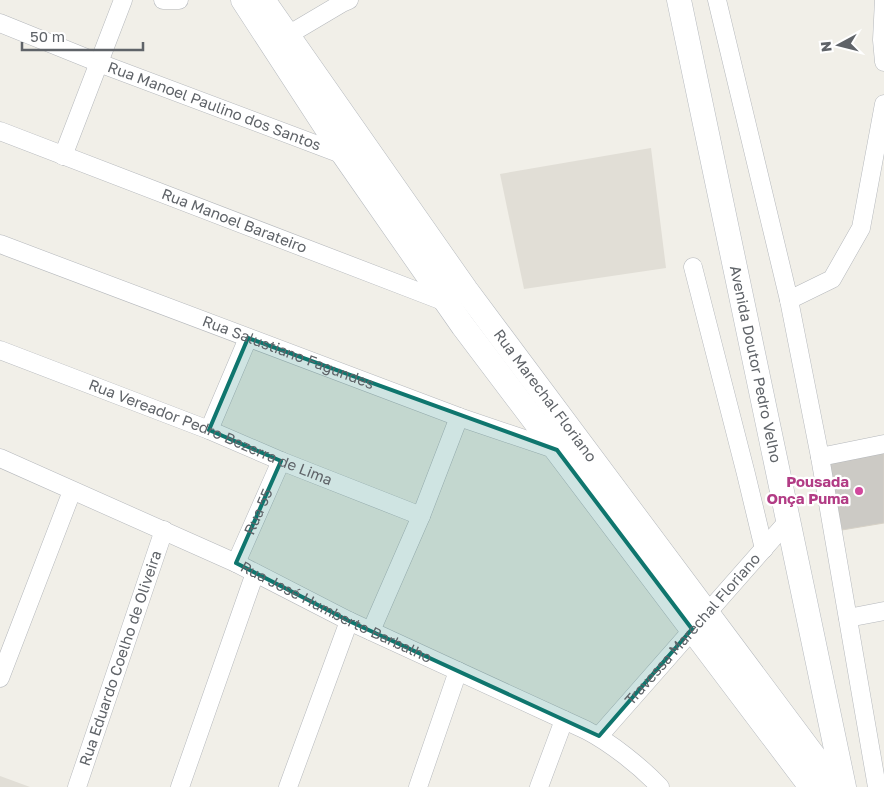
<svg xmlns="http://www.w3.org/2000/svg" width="884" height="787" font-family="'Golos Text',sans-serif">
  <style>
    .education { fill: #e1ded6 }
    .building { fill: #cccac5; stroke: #d6d1c6 }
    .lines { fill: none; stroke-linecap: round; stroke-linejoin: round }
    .street-casing { stroke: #b5b8bc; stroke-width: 19 }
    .secondary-casing { stroke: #b6babf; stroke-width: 25 }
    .street { stroke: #fff; stroke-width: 18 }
    .secondary { stroke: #fff; stroke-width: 24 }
    .marked { fill: #0f766e; fill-opacity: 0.2; stroke: #0f766e; stroke-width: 4; stroke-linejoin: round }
    .hotel-dot { fill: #d1479c; stroke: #fff; stroke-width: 2 }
    .labels { text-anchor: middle; stroke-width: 4.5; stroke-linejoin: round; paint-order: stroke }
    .street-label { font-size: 15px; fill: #5f6368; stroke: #fff }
    .hotel-label { font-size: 15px; font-weight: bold; fill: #b23c85; stroke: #fff; text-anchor: end }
  </style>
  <rect width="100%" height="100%" fill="#f1efe8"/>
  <!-- education -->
  <g class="education">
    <path d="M651 148 666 268 524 289 500 174Z"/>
    <path d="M0 776 30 787H0Z"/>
  </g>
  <!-- building -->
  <path class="building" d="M884 450V523L842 530 828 458Z"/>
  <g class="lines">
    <defs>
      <g id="street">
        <path d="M163 0H179"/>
        <path d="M717 0 789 300 820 457 877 787"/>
        <path d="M884 0 882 40 884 62"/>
        <path id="s1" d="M0 23 99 63 344 155"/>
        <path d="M288 35 342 3 349 0"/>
        <path id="s2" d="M0 131 448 303 449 302"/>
        <path d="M63 156 123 0"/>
        <path id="s3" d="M0 244 459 417 557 450 558 449"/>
        <path d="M693 267 746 474 764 549"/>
        <path d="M789 300 832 279 861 228 884 104"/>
        <path id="s4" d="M0 350 209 430 281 461 421 516"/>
        <path d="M209 430 248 338"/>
        <path d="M820 457 884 444"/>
        <path id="s5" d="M0 458 236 563 349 621 586 730C611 743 640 766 660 787"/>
        <path id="s6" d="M236 563 281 461"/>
        <path d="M848 618 884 611"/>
        <path d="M371 631 421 516 459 417"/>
        <path d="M0 678 72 491"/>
        <path id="s7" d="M599 736 788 521"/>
        <path id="s8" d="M77 787 164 530"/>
        <path d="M180 787 255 573"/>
        <path d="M288 787 349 621"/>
        <path d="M418 787 458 671"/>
        <path d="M539 787 564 720"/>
      </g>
      <g id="secondary">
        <path d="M243 0 344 155 463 326 811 787"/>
        <path id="s9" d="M263 0 466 290 837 787"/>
        <path id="s10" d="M679 0 844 787"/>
      </g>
    </defs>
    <!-- street casing -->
    <use href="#street" class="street-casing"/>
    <!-- secondary casing -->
    <use href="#secondary" class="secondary-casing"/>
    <!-- street -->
    <use href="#street" class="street"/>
    <!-- secondary -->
    <use href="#secondary" class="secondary"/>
  </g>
  <!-- marked area -->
  <path class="marked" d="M248 338 557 450 692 629 599 736 349 621 236 563 281 461 209 430Z"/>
  <!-- markers -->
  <circle class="hotel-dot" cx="859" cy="491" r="5"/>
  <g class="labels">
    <!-- street labels -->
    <g class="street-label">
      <text dy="5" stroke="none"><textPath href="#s1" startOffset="230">Rua Manoel Paulino dos Santos</textPath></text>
      <text dy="5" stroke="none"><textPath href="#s2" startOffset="251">Rua Manoel Barateiro</textPath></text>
      <text dy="5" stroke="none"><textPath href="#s3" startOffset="308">Rua Salustiano Fagundes</textPath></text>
      <text dy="5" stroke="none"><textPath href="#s10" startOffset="372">Avenida Doutor Pedro Velho</textPath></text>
      <text dy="5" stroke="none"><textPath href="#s9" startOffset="486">Rua Marechal Floriano</textPath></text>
      <text dy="5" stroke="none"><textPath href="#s4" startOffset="226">Rua Vereador Pedro Bezerra de Lima</textPath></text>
      <text dy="5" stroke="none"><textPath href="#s6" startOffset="56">Rua 55</textPath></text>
      <text dy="5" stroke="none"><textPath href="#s5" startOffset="370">Rua José Humberto Barbalho</textPath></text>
      <text dy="5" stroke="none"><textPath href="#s7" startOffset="142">Travessa Marechal Floriano</textPath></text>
      <text dy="5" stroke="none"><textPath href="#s8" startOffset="136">Rua Eduardo Coelho de Oliveira</textPath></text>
    </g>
    <!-- hotel labels -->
    <g class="hotel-label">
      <text x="849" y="487">Pousada<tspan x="849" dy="17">Onça Puma</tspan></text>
    </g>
  </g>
  <!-- north arrow -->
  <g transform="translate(839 45) rotate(263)" stroke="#ffffff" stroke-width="4" paint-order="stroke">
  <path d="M0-4L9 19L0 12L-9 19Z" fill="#5f6368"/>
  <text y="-8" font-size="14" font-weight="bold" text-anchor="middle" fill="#5f6368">N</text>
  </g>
  <!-- scale -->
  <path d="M22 42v8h121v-8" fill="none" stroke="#5f6368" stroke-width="2.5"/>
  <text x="30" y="42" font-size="15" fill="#5f6368" stroke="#ffffff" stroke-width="4" paint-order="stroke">50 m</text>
</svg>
